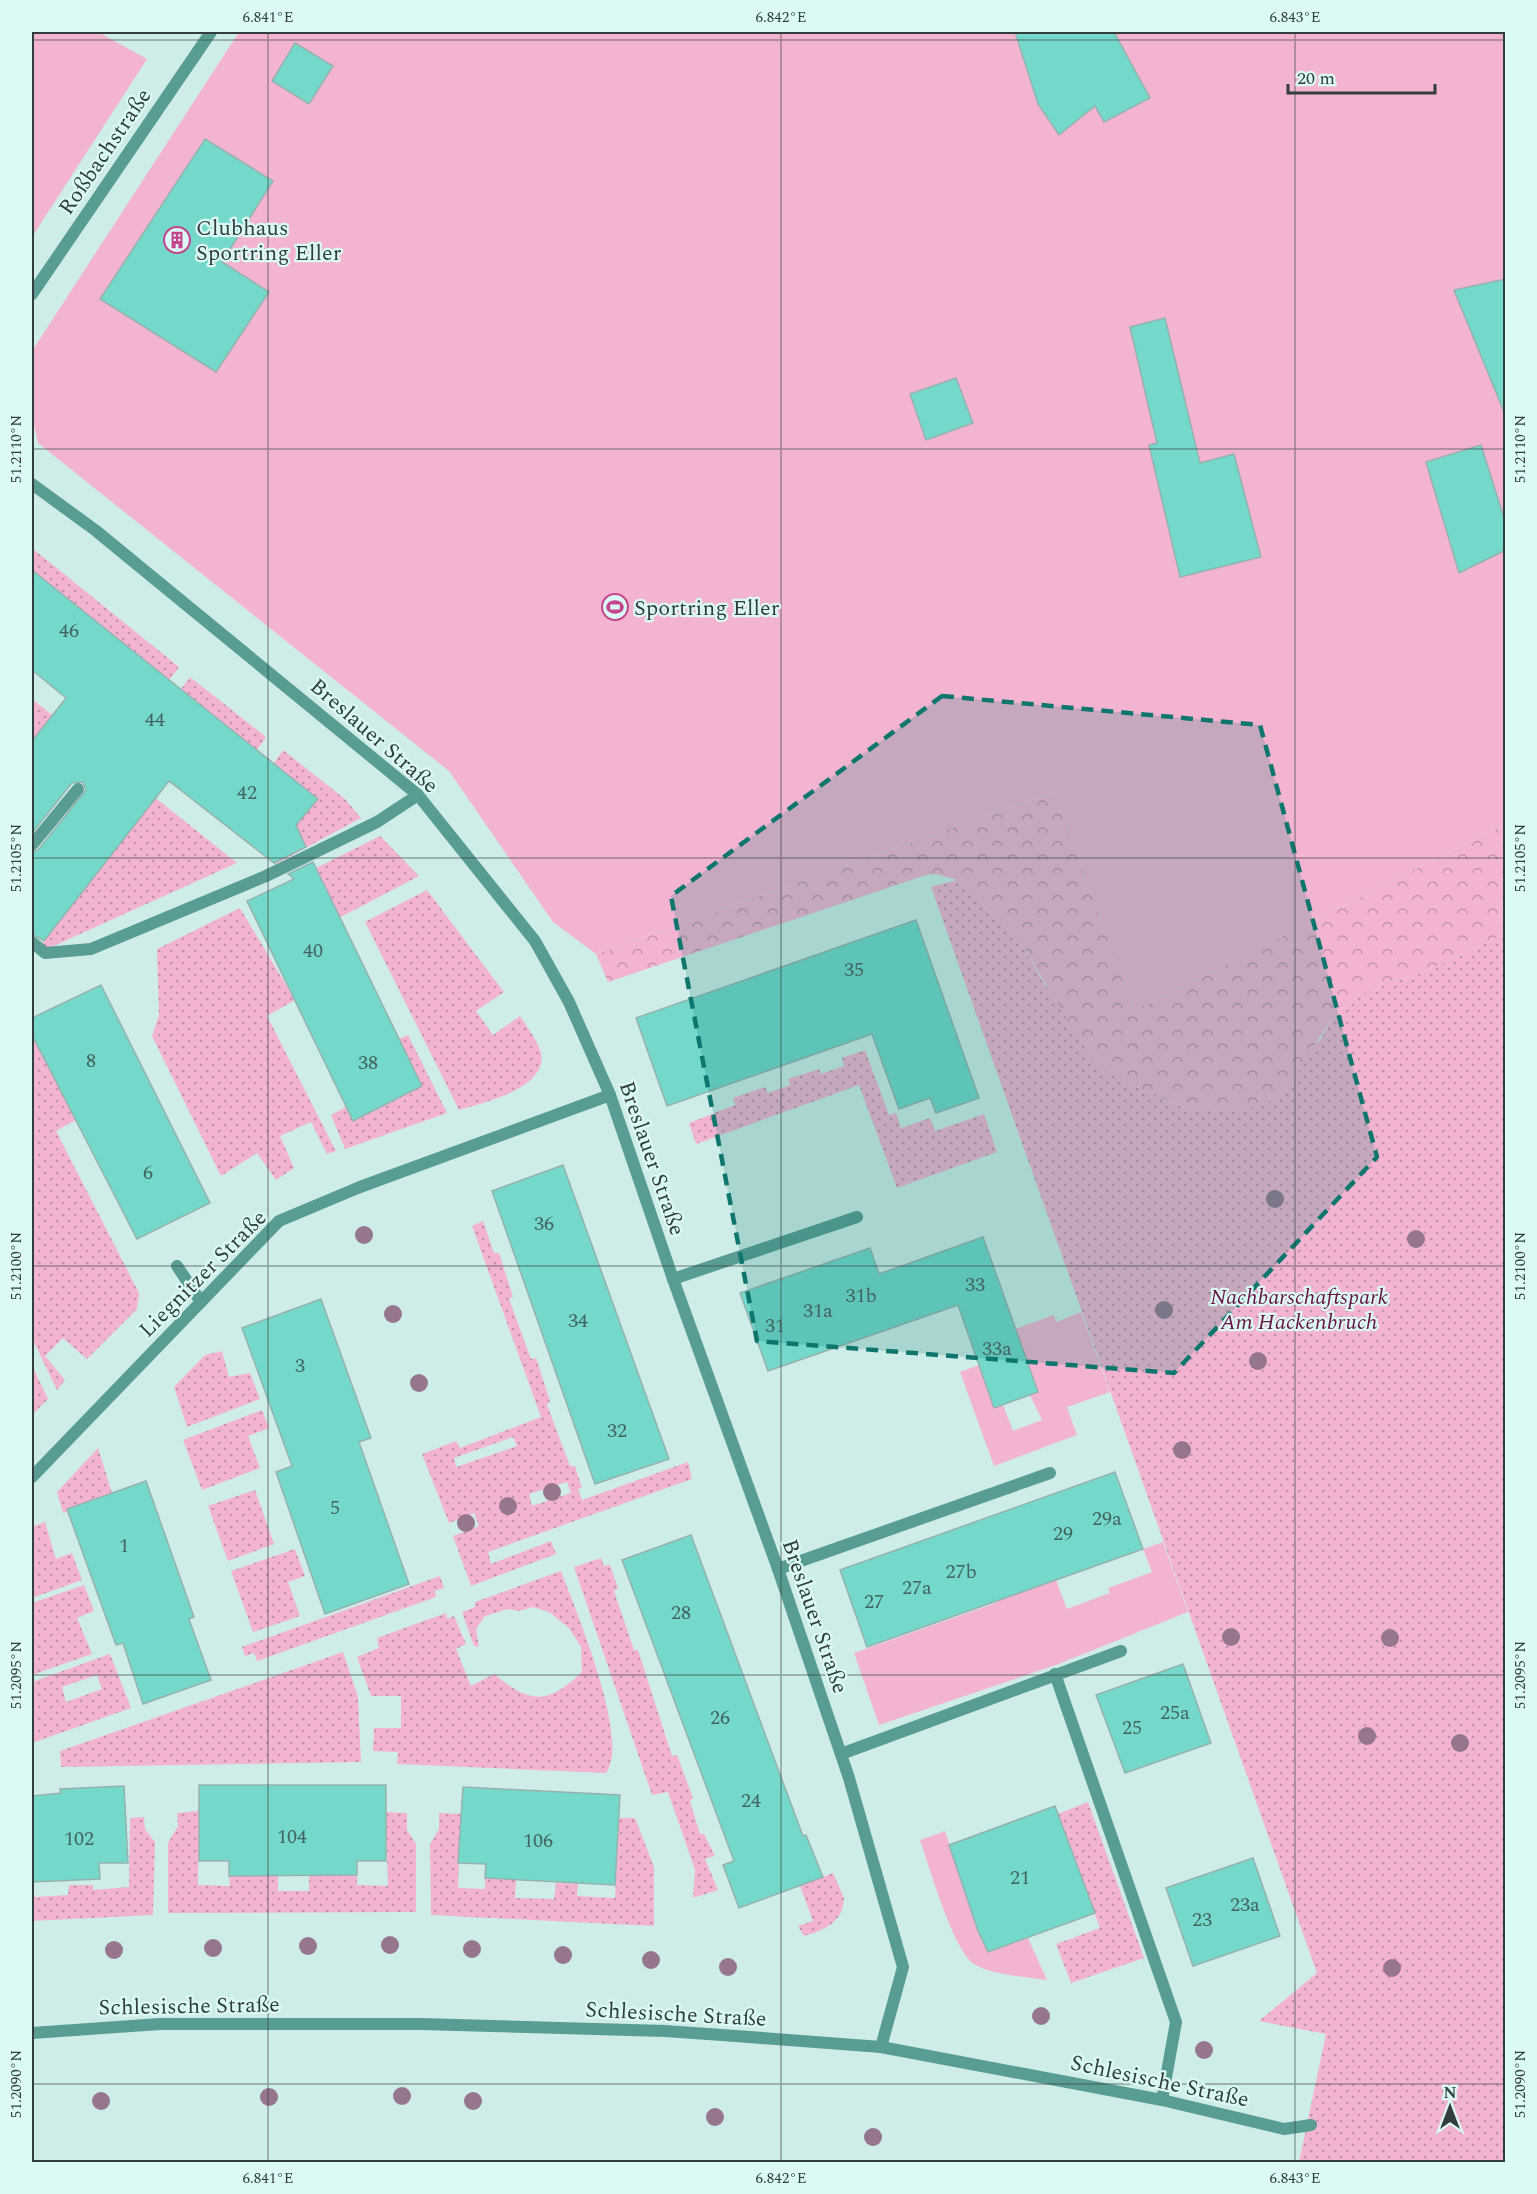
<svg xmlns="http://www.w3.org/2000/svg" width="1537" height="2194" font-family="Spectral,serif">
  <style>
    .grass { fill: url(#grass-dots); fill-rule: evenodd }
    .forest { fill: url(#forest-crowns) }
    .garden { fill: #f3b4d2 }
    .building { fill: #74d8cb; stroke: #96b2ae; stroke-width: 1.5 }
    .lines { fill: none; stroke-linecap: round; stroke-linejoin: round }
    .lane { stroke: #599c93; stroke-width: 12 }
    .street { stroke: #599c93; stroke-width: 12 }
    .tree { fill: #96768f }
    .marked { fill: #0f766e; fill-opacity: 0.2; stroke: #0f766e; stroke-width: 4.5; stroke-dasharray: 12 8; stroke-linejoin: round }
    .ticks { fill: none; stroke: #323e3d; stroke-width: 1.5; stroke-opacity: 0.45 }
    .labels { text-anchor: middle; stroke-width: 4.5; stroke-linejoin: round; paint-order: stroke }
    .number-label { font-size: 20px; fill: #426460 }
    .street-label { font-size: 22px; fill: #323e3d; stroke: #dcfaf5 }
    .poi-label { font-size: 22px; fill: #323e3d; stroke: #dcfaf5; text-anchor: start }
    .park-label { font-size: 22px; font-style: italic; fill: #681546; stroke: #dcfaf5 }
    .neatline { fill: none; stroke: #323e3d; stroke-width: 2 }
    .ticks-label { font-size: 15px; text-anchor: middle; fill: #323e3d }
  </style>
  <defs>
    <pattern id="grass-dots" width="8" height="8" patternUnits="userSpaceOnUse" patternTransform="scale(1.5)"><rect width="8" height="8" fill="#f3b4d2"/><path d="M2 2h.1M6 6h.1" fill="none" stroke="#c594ac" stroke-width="1.8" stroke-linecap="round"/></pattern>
    <pattern id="forest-crowns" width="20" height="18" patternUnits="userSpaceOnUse" patternTransform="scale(1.5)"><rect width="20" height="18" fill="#f3b4d2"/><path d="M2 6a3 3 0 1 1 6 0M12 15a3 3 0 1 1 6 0" fill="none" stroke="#c594ac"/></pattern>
  </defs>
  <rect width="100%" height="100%" fill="#cfede8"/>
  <!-- grass -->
  <g class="grass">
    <path d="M32 548 179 667 169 680 33 572 32 574Z"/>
    <path d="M190 677 266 737 257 750 181 689Z"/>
    <path d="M32 699 237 863 47 949 42 944 137 822 33 739 32 741Z"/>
    <path d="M283 750 345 799 361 818 276 864 269 859 318 799 274 763Z"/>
    <path d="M380 836 419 876 339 918 316 868Z"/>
    <path d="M957 880 1019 940 1044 983 1116 1078 1188 1109 1227 1111 1320 1040 1333 1016 1357 997 1387 982 1415 976 1505 934V2162H1299L1326 2034 1259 2021 1317 1973 931 887Z"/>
    <path d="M427 890 504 992 476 1011 493 1035 520 1016C527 1027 538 1041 541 1053 548 1089 484 1102 459 1110L365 922Z"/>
    <path d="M240 908 295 1000 267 1016 336 1151 327 1154 311 1122 280 1136 294 1168 276 1180 257 1153 221 1176 152 1036 159 1015 157 949Z"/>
    <path d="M32 1035 76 1120 56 1131 139 1293 137 1309 87 1359 63 1338 45 1356 65 1380 57 1390 32 1338Z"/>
    <path d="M408 1035 447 1113 345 1149 331 1115 346 1107 353 1121 422 1086 399 1039Z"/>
    <path d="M865 1050 889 1115 896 1113 901 1128 930 1118 935 1131 984 1114 997 1152 897 1188 859 1085 696 1144 689 1123 735 1105 733 1098 765 1087 768 1093 790 1085 788 1079 819 1069 821 1074 844 1066 842 1058Z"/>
    <path d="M483 1221 494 1253H499L513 1297 509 1299 531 1359 536 1358 550 1401 547 1405 570 1466H575L582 1488 578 1489 582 1500 688 1462 692 1479 488 1552 491 1564 551 1541 556 1554 471 1586 453 1536 479 1526 474 1513 449 1523 422 1454 456 1441 460 1448 541 1417 472 1226ZM513 1437 517 1446 456 1467 454 1458ZM567 1482 571 1493 532 1506 529 1494Z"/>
    <path d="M222 1351 229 1377 250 1373 260 1399 187 1427 174 1387 205 1355Z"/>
    <path d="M32 1365 48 1399 32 1415Z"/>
    <path d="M262 1410 269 1428 248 1436 260 1468 202 1490 183 1440Z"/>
    <path d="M98 1448 112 1493 63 1513 57 1492Z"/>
    <path d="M255 1490 274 1544 228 1561 208 1506Z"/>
    <path d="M45 1522 56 1559 72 1553 82 1580 32 1598V1527Z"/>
    <path d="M295 1549 305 1576 288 1582 300 1616 253 1632 231 1571Z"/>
    <path d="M601 1558 604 1566 610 1565 618 1588 614 1591 634 1650H638L672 1756 677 1755 693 1798 690 1801 700 1834H704L715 1856 705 1859 718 1890 693 1898 695 1870 668 1792 652 1795 574 1567Z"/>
    <path d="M561 1571C575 1609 631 1740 606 1773L397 1764 398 1752 373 1751 374 1728H401V1696H371L357 1657 379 1648 377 1638 446 1613 447 1619 454 1616 466 1644 456 1649 471 1686 494 1674C530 1704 548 1705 582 1672L581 1647 569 1628 549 1612 533 1607 519 1611 508 1609 485 1616 476 1629 479 1647 474 1646 462 1612 475 1607V1602Z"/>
    <path d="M440 1576 444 1588 435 1591 436 1597 257 1661 254 1653 245 1656 242 1647Z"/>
    <path d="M84 1585 94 1611 77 1618 92 1654 32 1675V1603Z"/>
    <path d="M343 1652 358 1697 361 1762 61 1767 60 1751Z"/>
    <path d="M110 1654 131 1708 32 1743V1682ZM97 1675 102 1689 66 1702 62 1687Z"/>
    <path d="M1088 1802 1144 1958 1071 1983 1056 1944 1100 1928 1058 1814Z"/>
    <path d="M199 1811 198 1885 230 1886 229 1876H278V1891H309V1873L357 1875V1885L388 1886 386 1812 407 1813V1830L416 1844V1912L168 1913V1843L178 1826 177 1813Z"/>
    <path d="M439 1813 461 1814 458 1888 485 1889V1878L516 1880 515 1898 554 1899 556 1883 578 1884 577 1896 615 1898 619 1818H635L654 1867V1926L431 1915 430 1844 439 1829Z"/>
    <path d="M144 1817 145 1829 155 1842 153 1915 32 1921V1890L35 1897 68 1895 69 1885H93V1890L129 1887 130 1818Z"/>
    <path d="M833 1873 844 1898C843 1923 824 1930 804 1936L798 1926 813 1921 800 1886Z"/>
  </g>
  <!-- forest -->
  <path class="forest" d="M1054 792 1134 1011 1505 824V934L1415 976 1387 982 1357 997 1333 1016 1287 1090 1263 1105 1227 1111 1188 1109 1116 1078 1094 1063 1019 940 957 880 936 874 926 875 608 982 596 954Z"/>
  <!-- garden -->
  <g class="garden">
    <path d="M32 32H98L147 59 32 237Z"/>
    <path d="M239 32H1505V824L1134 1011 1054 792 596 954 553 922 449 771 38 443 32 416V351Z"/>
    <path d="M1081 1312 1110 1392 1067 1407 1077 1435 994 1466 960 1372 979 1365 994 1407 1003 1405 1013 1431 1042 1420 1030 1395 1038 1392 1015 1329 1054 1315 1056 1322Z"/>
    <path d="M975 1540 1056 1580 1067 1609 1110 1593 1108 1588 1152 1572 1143 1549 1163 1542 1188 1612 1056 1665 879 1725 854 1653 996 1603Z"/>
    <path d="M945 1831 978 1931 988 1952 1028 1938 1047 1980C1025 1976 993 1976 974 1964 953 1950 929 1866 920 1840Z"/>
  </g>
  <!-- building -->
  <g class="building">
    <path d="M1015 32H1114L1150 98 1104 122 1095 106 1059 135 1038 104Z"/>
    <path d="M295 43 333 66 309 104 272 81Z"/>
    <path d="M205 139 273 181 222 262 269 292 216 372 100 299Z"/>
    <path d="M1506 279V412H1504L1454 290Z"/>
    <path d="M1165 318 1200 463 1234 454 1261 557 1180 577 1149 445 1157 443 1130 327Z"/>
    <path d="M956 378 973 423 926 440 910 394Z"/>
    <path d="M1481 445 1506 524V550L1459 573 1426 462Z"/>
    <path d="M32 570 318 799 296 825 306 847 274 863 169 781 44 941 32 934V853L38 850 86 790 83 782 72 783 32 833V741L66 698 32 670Z"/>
    <path d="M313 862 422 1086 353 1121 247 901 294 879 288 874Z"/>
    <path d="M916 920 979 1098 936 1113 930 1098 899 1109 872 1034 667 1106 636 1018Z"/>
    <path d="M101 985 210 1203 137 1239 32 1035V1018Z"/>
    <path d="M563 1165 669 1459 595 1484 492 1191Z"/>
    <path d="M983 1237 1038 1392 994 1408 958 1305 768 1371 740 1293 870 1248 879 1274Z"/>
    <path d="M321 1299 371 1438 359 1442 409 1584 325 1614 276 1472 292 1466 242 1328Z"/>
    <path d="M1115 1472 1143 1549 867 1647 840 1570Z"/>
    <path d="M146 1481 194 1617 189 1619 211 1680 143 1704 123 1643 116 1645 67 1509Z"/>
    <path d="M691 1535 803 1836 806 1835 823 1877 739 1908 723 1865 734 1861 622 1560Z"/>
    <path d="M1183 1664 1211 1743 1125 1773 1096 1695Z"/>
    <path d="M199 1785H386V1861H357V1875L229 1876V1861H199Z"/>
    <path d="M124 1786 128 1863H99L100 1879 32 1882V1796L61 1793 60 1789Z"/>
    <path d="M463 1787 620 1795 615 1885 485 1878 486 1864 458 1863Z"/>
    <path d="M1055 1806 1095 1913 988 1952 978 1931 949 1845Z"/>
    <path d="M1253 1858 1280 1936 1193 1966 1166 1888Z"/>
  </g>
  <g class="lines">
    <!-- lane -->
    <g class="lane">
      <path d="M32 845 78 789"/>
      <path d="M32 942 45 953 91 949 266 876 377 822 418 795"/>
      <path d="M177 1266 201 1302"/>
      <path d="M673 1279 857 1217"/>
      <path d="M778 1569 1050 1473"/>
      <path d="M1055 1674 1176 2022 1162 2100"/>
      <path d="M841 1754 1121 1651"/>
    </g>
    <!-- street -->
    <g class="street">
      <path d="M32 294 211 32"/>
      <path d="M32 484 95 530 418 795 535 941 569 1002 610 1095 673 1279 778 1569 849 1778 903 1967 881 2047"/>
      <path d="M32 1477 279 1221 360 1187 610 1095"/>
      <path d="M32 2033 160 2024H421L665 2031 736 2036 881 2047 1162 2100 1284 2129 1311 2125"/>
    </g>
  </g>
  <!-- trees -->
  <g class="tree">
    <circle cx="1275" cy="1199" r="9"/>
    <circle cx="364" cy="1235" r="9"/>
    <circle cx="1416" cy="1239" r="9"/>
    <circle cx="1164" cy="1310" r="9"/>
    <circle cx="393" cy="1314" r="9"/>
    <circle cx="1258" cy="1361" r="9"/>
    <circle cx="419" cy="1383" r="9"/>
    <circle cx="1182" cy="1450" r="9"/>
    <circle cx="552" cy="1492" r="9"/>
    <circle cx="508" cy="1506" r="9"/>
    <circle cx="466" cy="1523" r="9"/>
    <circle cx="1231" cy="1637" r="9"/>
    <circle cx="1390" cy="1638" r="9"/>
    <circle cx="1367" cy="1736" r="9"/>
    <circle cx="1460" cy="1743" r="9"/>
    <circle cx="390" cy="1945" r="9"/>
    <circle cx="308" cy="1946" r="9"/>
    <circle cx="213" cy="1948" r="9"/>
    <circle cx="472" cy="1949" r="9"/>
    <circle cx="114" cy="1950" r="9"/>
    <circle cx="563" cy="1955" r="9"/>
    <circle cx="651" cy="1960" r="9"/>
    <circle cx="728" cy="1967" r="9"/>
    <circle cx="1392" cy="1968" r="9"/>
    <circle cx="1041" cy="2016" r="9"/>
    <circle cx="1204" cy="2050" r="9"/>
    <circle cx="402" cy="2096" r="9"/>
    <circle cx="269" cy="2097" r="9"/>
    <circle cx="101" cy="2101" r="9"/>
    <circle cx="473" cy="2101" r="9"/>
    <circle cx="715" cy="2117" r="9"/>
    <circle cx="873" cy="2137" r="9"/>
  </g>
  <!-- marked area -->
  <path class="marked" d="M942 696 1260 725 1377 1157 1174 1373 757 1341 671 896Z"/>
  <!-- ticks -->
  <path class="ticks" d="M268 32V2162M781 32V2162M1295 32V2162M32 40H1506M32 449H1506M32 858H1506M32 1266H1506M32 1675H1506M32 2084H1506"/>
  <!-- icons -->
  <defs>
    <symbol id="building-ring" viewBox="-11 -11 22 22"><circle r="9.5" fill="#dcfaf5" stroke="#c5448e" stroke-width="1.5"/><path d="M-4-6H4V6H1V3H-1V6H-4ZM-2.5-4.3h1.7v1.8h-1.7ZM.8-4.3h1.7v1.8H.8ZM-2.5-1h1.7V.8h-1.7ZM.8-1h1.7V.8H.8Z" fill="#c5448e"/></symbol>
    <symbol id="stadium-ring" viewBox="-11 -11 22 22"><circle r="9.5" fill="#dcfaf5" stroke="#c5448e" stroke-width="1.5"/><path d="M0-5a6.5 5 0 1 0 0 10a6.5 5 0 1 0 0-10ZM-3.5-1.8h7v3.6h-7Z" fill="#c5448e"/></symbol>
  </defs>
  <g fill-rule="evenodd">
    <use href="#building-ring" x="162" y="225" width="30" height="30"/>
    <use href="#stadium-ring" x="600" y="592" width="30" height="30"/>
  </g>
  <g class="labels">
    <!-- number labels -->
    <g class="number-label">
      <text x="69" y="637">46</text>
      <text x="155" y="726">44</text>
      <text x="247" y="799">42</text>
      <text x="313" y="957">40</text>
      <text x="854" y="976">35</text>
      <text x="91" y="1067">8</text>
      <text x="368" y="1069">38</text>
      <text x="148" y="1179">6</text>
      <text x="544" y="1230">36</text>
      <text x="975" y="1291">33</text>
      <text x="861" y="1302">31b</text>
      <text x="818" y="1317">31a</text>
      <text x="578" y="1327">34</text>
      <text x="775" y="1332">31</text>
      <text x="997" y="1355">33a</text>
      <text x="300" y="1372">3</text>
      <text x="617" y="1437">32</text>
      <text x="335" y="1514">5</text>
      <text x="1107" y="1525">29a</text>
      <text x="1063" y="1540">29</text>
      <text x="124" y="1552">1</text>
      <text x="961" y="1578">27b</text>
      <text x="917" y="1594">27a</text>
      <text x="874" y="1608">27</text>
      <text x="681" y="1619">28</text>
      <text x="1175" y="1719">25a</text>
      <text x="720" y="1724">26</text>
      <text x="1132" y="1734">25</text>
      <text x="751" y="1807">24</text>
      <text x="292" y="1843">104</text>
      <text x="79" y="1845">102</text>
      <text x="538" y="1847">106</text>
      <text x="1020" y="1884">21</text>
      <text x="1245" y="1911">23a</text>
      <text x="1202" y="1926">23</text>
    </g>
    <!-- street labels -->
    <g class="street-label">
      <text transform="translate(104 151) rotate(-56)" y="8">Roßbachstraße</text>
      <text transform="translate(375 735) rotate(41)" y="8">Breslauer Straße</text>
      <text transform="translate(653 1158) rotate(71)" y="8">Breslauer Straße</text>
      <text transform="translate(202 1273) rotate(-45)" y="8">Liegnitzer Straße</text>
      <text transform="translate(816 1616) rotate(71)" y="8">Breslauer Straße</text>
      <text transform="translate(189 2005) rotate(-1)" y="8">Schlesische Straße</text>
      <text transform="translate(676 2013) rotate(3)" y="8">Schlesische Straße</text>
      <text transform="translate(1160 2080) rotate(12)" y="8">Schlesische Straße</text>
    </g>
    <!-- poi labels -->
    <g class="poi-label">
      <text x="196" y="235">Clubhaus<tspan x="196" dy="25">Sportring Eller</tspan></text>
      <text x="634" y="615">Sportring Eller</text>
    </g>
    <!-- park labels -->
    <g class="park-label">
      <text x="1299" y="1304">Nachbarschaftspark<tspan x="1299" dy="25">Am Hackenbruch</tspan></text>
    </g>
  </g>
  <!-- border -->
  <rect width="1537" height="2194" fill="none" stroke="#dcfaf5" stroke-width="66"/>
  <!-- north arrow -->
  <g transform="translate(1450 2107)" stroke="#dcfaf5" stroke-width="4.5" paint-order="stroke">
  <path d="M0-4.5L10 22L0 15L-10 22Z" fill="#323e3d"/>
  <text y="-9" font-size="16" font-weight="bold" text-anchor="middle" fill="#323e3d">N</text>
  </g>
  <!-- scale -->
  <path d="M1288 84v9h147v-9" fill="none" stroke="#323e3d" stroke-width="3"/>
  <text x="1297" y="84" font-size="18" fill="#323e3d" stroke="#dcfaf5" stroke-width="4.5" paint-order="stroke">20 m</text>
  <rect x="33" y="33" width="1471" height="2128" class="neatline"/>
  <g class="ticks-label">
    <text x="268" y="22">6.841°E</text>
    <text x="781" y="22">6.842°E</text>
    <text x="1295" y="22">6.843°E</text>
    <text transform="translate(16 449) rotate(-90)" y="5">51.2110°N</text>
    <text transform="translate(1520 449) rotate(-90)" y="5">51.2110°N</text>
    <text transform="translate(16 858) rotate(-90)" y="5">51.2105°N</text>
    <text transform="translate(1520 858) rotate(-90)" y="5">51.2105°N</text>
    <text transform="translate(16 1266) rotate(-90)" y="5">51.2100°N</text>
    <text transform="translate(1520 1266) rotate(-90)" y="5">51.2100°N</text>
    <text transform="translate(16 1675) rotate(-90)" y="5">51.2095°N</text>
    <text transform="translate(1520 1675) rotate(-90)" y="5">51.2095°N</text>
    <text transform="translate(16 2084) rotate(-90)" y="5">51.2090°N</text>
    <text transform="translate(1520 2084) rotate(-90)" y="5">51.2090°N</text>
    <text x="268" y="2183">6.841°E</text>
    <text x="781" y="2183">6.842°E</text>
    <text x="1295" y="2183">6.843°E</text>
  </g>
</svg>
